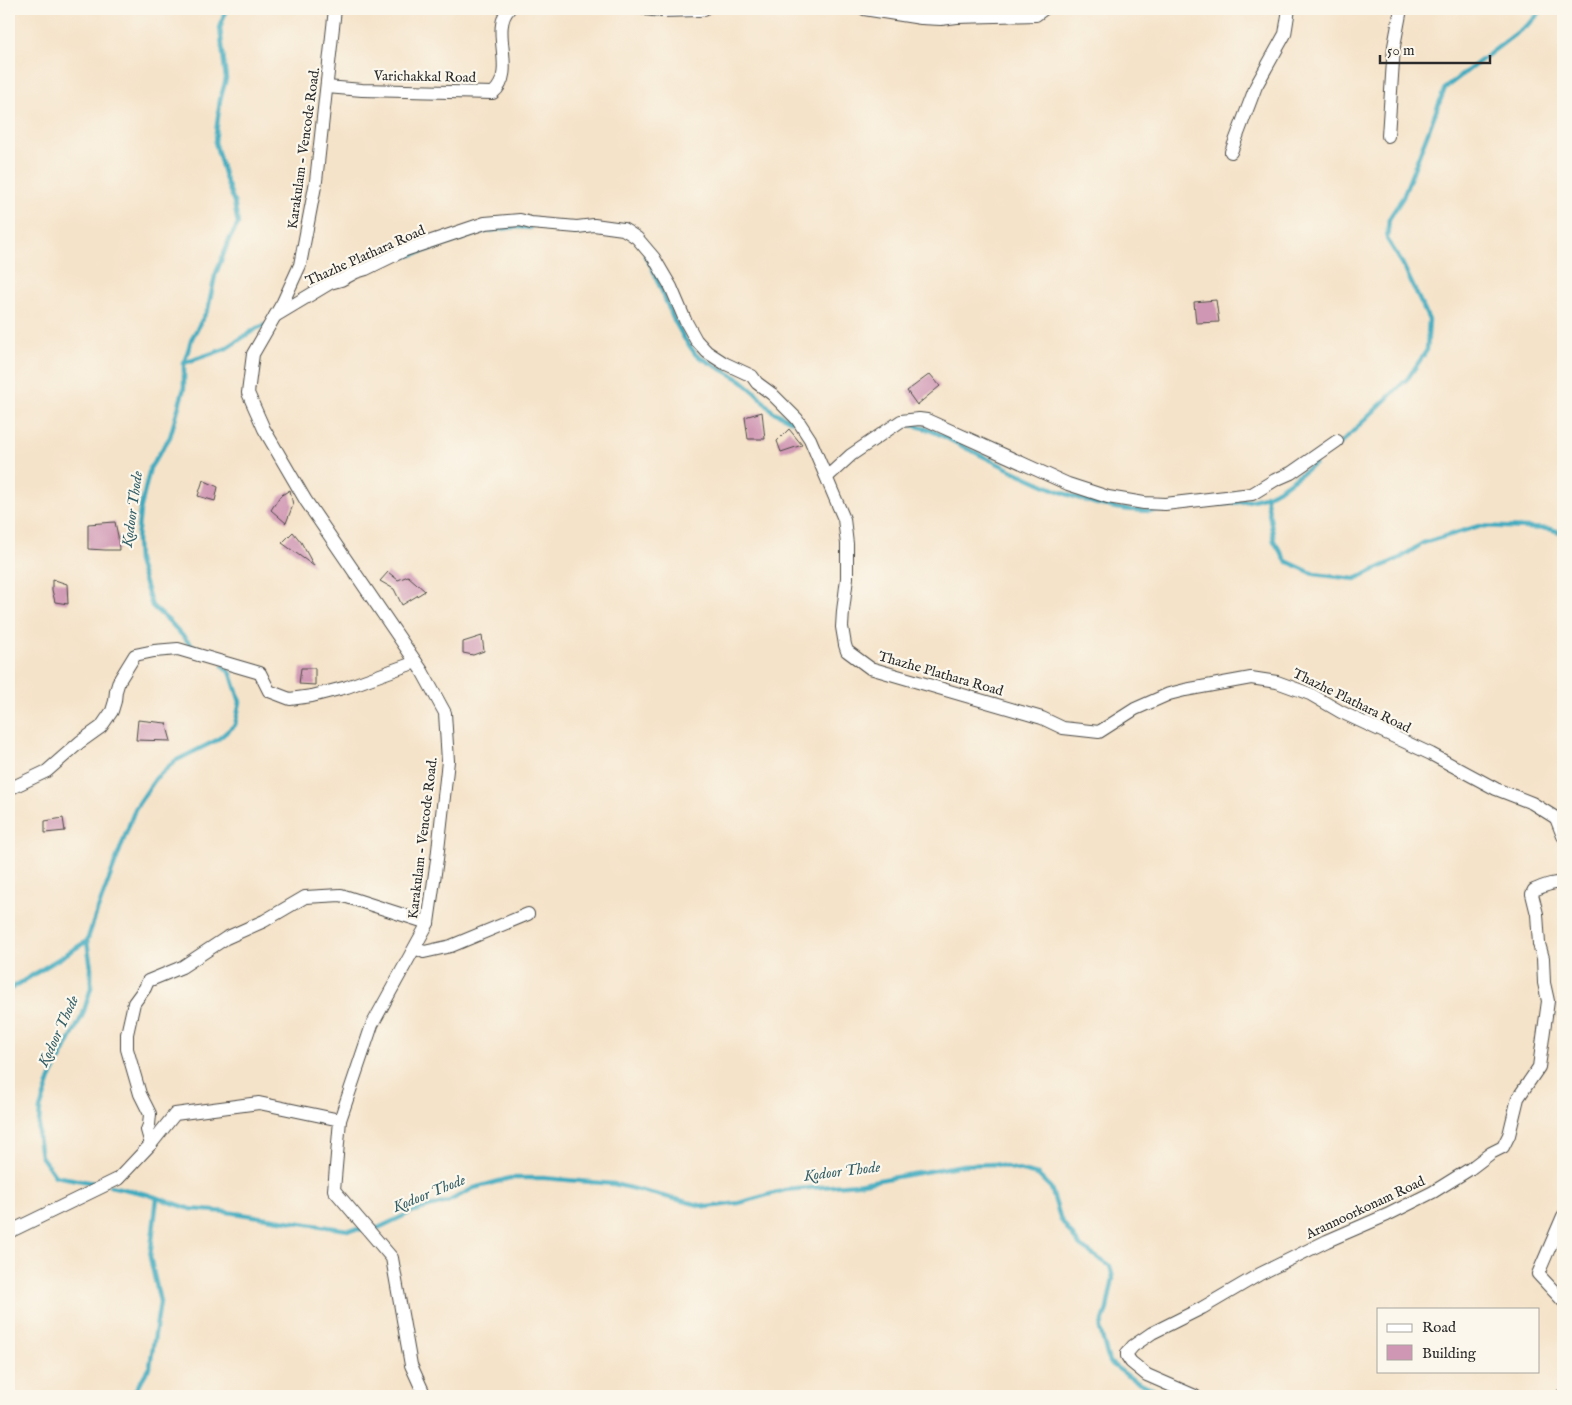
<svg xmlns="http://www.w3.org/2000/svg" width="1572" height="1405" font-family="'IM FELL English',serif">
  <style>
    .lines { fill: none; stroke-linecap: round; stroke-linejoin: round }
    .stream { stroke: #3fabbf; stroke-width: 4.5 }
    .building { fill: #d097b4 }
    .street-casing { stroke: #494743; stroke-width: 14 }
    .street { stroke: #fff; stroke-width: 12 }
    .labels { text-anchor: middle; stroke-width: 4.5; stroke-linejoin: round; paint-order: stroke }
    .street-label { font-size: 14px; fill: #2b2b2b; stroke: #fbf7ec }
    .water-label { font-size: 15px; font-style: italic; fill: #335e66; stroke: #fbf7ec }
  </style>
  <rect width="100%" height="100%" fill="#fbf7ec"/>
  <filter id="ink" filterUnits="userSpaceOnUse"><feTurbulence type="fractalNoise" baseFrequency=".02" numOctaves="2"/><feDisplacementMap in="SourceGraphic" scale="10" xChannelSelector="R" yChannelSelector="G"/><feConvolveMatrix kernelMatrix="1 2 1 2 8 2 1 2 1" color-interpolation-filters="sRGB"/></filter>
  <filter id="wash" filterUnits="userSpaceOnUse"><feTurbulence type="fractalNoise" baseFrequency=".0096" numOctaves="4" result="noise"/><feDisplacementMap in="SourceGraphic" scale="20" xChannelSelector="R" yChannelSelector="G"/><feGaussianBlur stdDeviation="1.12" result="paint"/><feColorMatrix in="noise" values="0 0 0 0 0 0 0 0 0 0 0 0 0 0 0 0 0 1.4 0 .05"/><feComposite in="paint" operator="in"/></filter>
  <g filter="url(#wash)">
    <rect width="100%" height="100%" fill="#f5e3c9"/>
    <g class="lines">
      <!-- stream -->
      <g class="stream">
        <path d="M575 233 602 231"/>
        <path d="M645 256 651 265 673 318 684 338 696 355 741 380 756 393 772 411 792 421"/>
        <path d="M404 257 450 243 481 232 516 227 530 228"/>
        <path d="M184 363 225 349 257 328 266 325"/>
        <path d="M911 425C932 428 951 441 970 450 1031 479 1098 518 1168 510"/>
        <path d="M1339 445 1408 378 1427 350 1429 320 1402 263 1387 239 1389 219 1403 197 1445 88 1531 22 1543 9"/>
        <path d="M1266 495 1274 541 1286 561 1314 574 1355 579 1400 558 1423 543 1479 526 1550 529 1563 533"/>
        <path d="M1221 504C1233 503 1245 502 1257 499 1278 493 1297 476 1315 464"/>
        <path d="M203 651 190 644 170 622 152 606 138 561 137 539 140 511 150 468 170 437 184 388V363L192 338 208 309 215 276 229 240 238 224 234 202 225 177 215 142 220 100 226 79 220 28 226 9"/>
        <path d="M9 990 87 941"/>
        <path d="M100 1184 55 1176 41 1156 38 1137 40 1109 50 1079 83 1014 91 988V968L87 941 95 917 135 809 156 778 175 761 217 740 235 725 240 702 231 674 223 666"/>
        <path d="M110 1186 146 1194 191 1209 227 1212 348 1230 378 1228 414 1211 447 1202 474 1188 510 1178H544L614 1184 707 1207 739 1203 785 1190 857 1184 963 1165 994 1164 1038 1175 1051 1188 1061 1220 1080 1246 1110 1266 1113 1278 1107 1309 1100 1329 1109 1362 1132 1379 1168 1396"/>
        <path d="M132 1396 150 1366 160 1302 150 1257 157 1198"/>
      </g>
    </g>
    <g id="blocks">
      <!-- building -->
      <g class="building">
        <path d="M1216 300 1219 322 1196 323 1194 302Z"/>
        <path d="M930 374 940 386 917 405 907 391Z"/>
        <path d="M762 412 765 439H748L745 417Z"/>
        <path d="M789 429 802 445 781 452 777 441Z"/>
        <path d="M203 480 218 487 215 501 198 496Z"/>
        <path d="M290 490 293 505 286 523 271 510 280 496Z"/>
        <path d="M115 522 118 536 119 550H105L88 549V524Z"/>
        <path d="M293 532 301 542 314 566 282 543Z"/>
        <path d="M388 572 398 580 408 576 425 591 402 605 394 589 380 581Z"/>
        <path d="M52 579 67 584 68 604 55 602 52 590Z"/>
        <path d="M482 636 484 651 473 655 463 653V642Z"/>
        <path d="M301 668H315V685L299 684Z"/>
        <path d="M138 720 166 723 171 741 136 740Z"/>
        <path d="M63 818 65 831 45 833V821Z"/>
      </g>
    </g>
  </g>
  <g filter="url(#ink)">
    <use href="#blocks" fill-opacity="0" stroke="#494743" stroke-width="1"/>
    <g class="lines">
      <defs>
        <g id="street">
          <path d="M335 9 316 181 300 265 283 302 253 354 248 393 264 429 306 501 422 671 445 713 448 761 437 859 428 923 372 1025 340 1120 334 1190 392 1258 411 1365 425 1396"/>
          <path d="M645 9 661 11 699 10 704 9"/>
          <path d="M864 9 921 18 941 19 957 17 1036 15 1044 9"/>
          <path d="M327 87 362 90 493 93C518 72 489 30 509 9"/>
          <path d="M1388 136 1394 46 1401 9"/>
          <path d="M1231 152 1256 86 1285 34 1289 9"/>
          <path d="M275 316 330 283 341 280 356 272 366 269 405 250 485 223 520 220 531 223 577 227 594 225 623 229 628 232 637 238 654 258 671 287 685 320 696 340 707 352 724 363 752 376 757 383 772 394 797 419 810 439 844 519 847 544V578L843 611 842 627 845 645 847 651 870 668 1042 718 1063 728 1099 732 1135 709 1169 694 1185 690 1251 678 1277 682 1310 694 1341 712 1431 754 1496 789 1532 803 1556 818 1563 819"/>
          <path d="M827 477 851 455 901 421 919 419 927 420 1068 484 1108 497 1144 503 1165 504 1252 494 1275 480 1291 473 1337 441"/>
          <path d="M9 789 47 771 80 742 101 727 112 711 115 701 116 691 119 681 135 655 154 651 178 649 260 673 269 691 290 699 312 696 347 687 416 662"/>
          <path d="M1556 818 1563 836"/>
          <path d="M415 948 424 952 451 946 528 914"/>
          <path d="M151 1144 147 1130 149 1125 150 1114 140 1094 127 1049V1034L134 1003 145 988 148 981 182 967 226 938 264 921 305 897 341 895 428 923"/>
          <path d="M1563 1216 1538 1274 1563 1301"/>
          <path d="M9 1232 118 1179 151 1144 175 1114 259 1103 340 1120"/>
          <path d="M1195 1396 1147 1375 1131 1362 1127 1356V1353L1133 1346 1152 1333 1202 1308 1260 1274 1327 1241 1387 1215 1433 1192 1470 1169 1491 1153 1503 1147 1509 1135 1518 1098 1539 1067 1548 1001 1544 983 1543 958 1539 944 1537 914 1532 894 1534 890C1544 886 1552 882 1563 883"/>
          <path d="M1561 1396 1563 1395"/>
        </g>
      </defs>
      <!-- street casing -->
      <use href="#street" class="street-casing"/>
      <!-- street -->
      <use href="#street" class="street"/>
    </g>
  </g>
  <g class="labels">
    <!-- street labels -->
    <g class="street-label">
      <text transform="translate(425 76) rotate(1)" y="5">Varichakkal Road</text>
      <text transform="translate(303 148) rotate(-82)" y="5">Karakulam - Vencode Road.</text>
      <text transform="translate(365 255) rotate(-24)" y="5">Thazhe Plathara Road</text>
      <text transform="translate(941 673) rotate(16)" y="5">Thazhe Plathara Road</text>
      <text transform="translate(1352 700) rotate(26)" y="5">Thazhe Plathara Road</text>
      <text transform="translate(422 838) rotate(-83)" y="5">Karakulam - Vencode Road.</text>
      <text transform="translate(1365 1207) rotate(-25)" y="5">Arannoorkonam Road</text>
    </g>
    <!-- water labels -->
    <g class="water-label">
      <text transform="translate(132 509) rotate(-82)" y="5">Kodoor Thode</text>
      <text transform="translate(58 1031) rotate(-65)" y="5">Kodoor Thode</text>
      <text transform="translate(842 1171) rotate(-7)" y="5">Kodoor Thode</text>
      <text transform="translate(429 1193) rotate(-22)" y="5">Kodoor Thode</text>
    </g>
  </g>
  <!-- margin -->
  <rect width="1572" height="1405" fill="none" stroke="#fbf7ec" stroke-width="30"/>
  <!-- legend -->
  <rect x="1377" y="1308" width="162" height="65" fill="#fbf7ec" stroke="#a8a59f"/>
  <rect x="1387" y="1324" width="25" height="8" fill="#ffffff" stroke="#a8a59f"/>
  <text x="1422" y="1332" font-size="15" fill="#2b2b2b">Road</text>
  <rect x="1387" y="1345" width="25" height="15" fill="#d097b4" stroke="#a8a59f"/>
  <text x="1422" y="1358" font-size="15" fill="#2b2b2b">Building</text>
  <!-- scale -->
  <path d="M1380 55v8h110v-8" fill="none" stroke="#2b2b2b" stroke-width="2.5"/>
  <text x="1387" y="55" font-size="15" fill="#2b2b2b" stroke="#fbf7ec" stroke-width="4" paint-order="stroke">50 m</text>
</svg>
